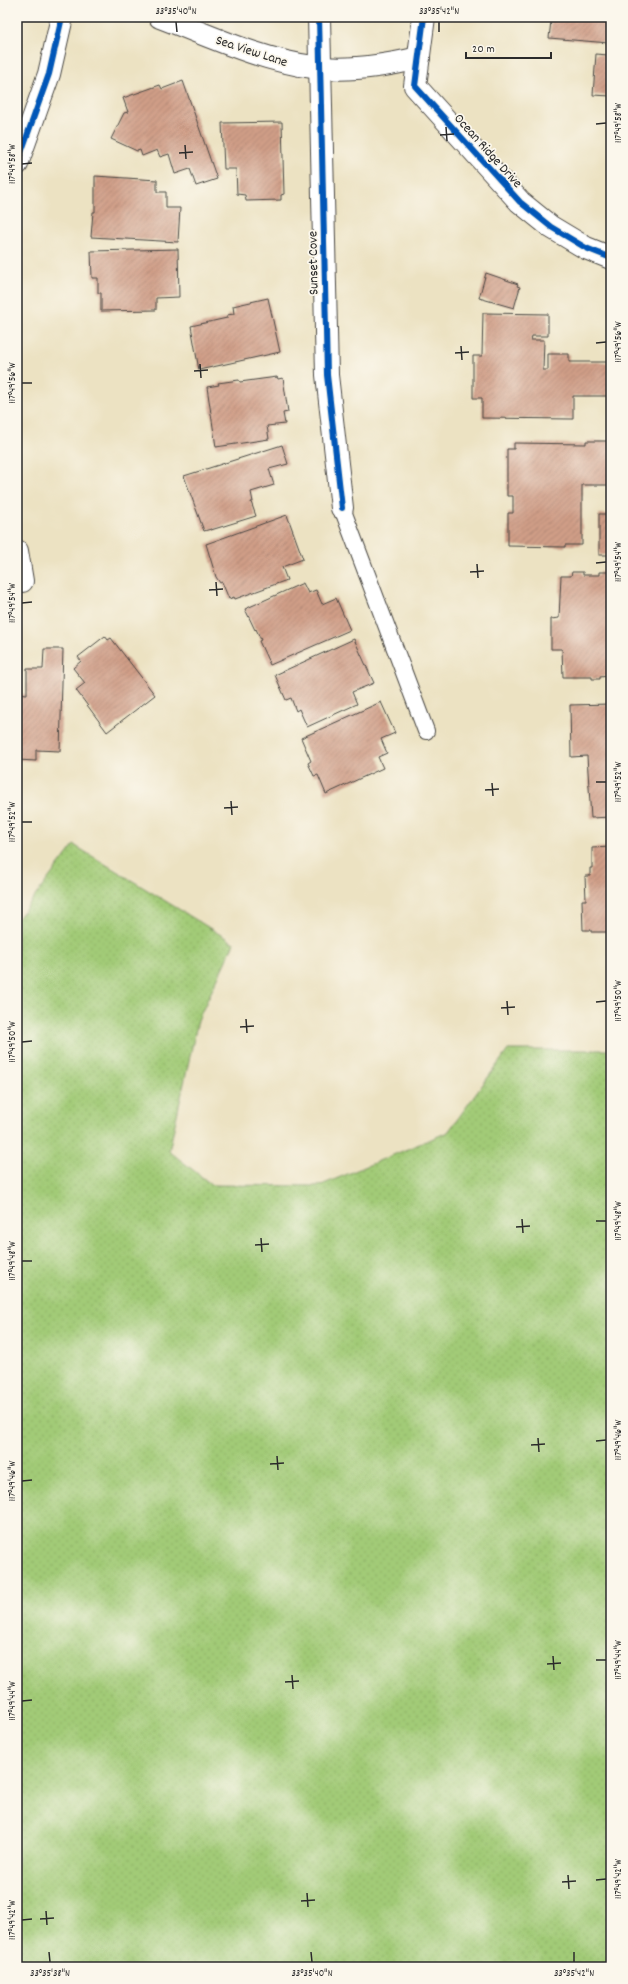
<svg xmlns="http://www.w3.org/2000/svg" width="628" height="1984" font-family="Dekko,sans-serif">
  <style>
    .grass { fill: url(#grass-dots); stroke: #667b51 }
    .building { fill: url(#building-hatch) }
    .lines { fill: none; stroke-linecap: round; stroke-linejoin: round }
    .service-casing { stroke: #484642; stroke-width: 18 }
    .minor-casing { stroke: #484642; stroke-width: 24 }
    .service { stroke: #fff; stroke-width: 16 }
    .minor { stroke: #fff; stroke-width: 22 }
    .cycleway-casing { stroke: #fbf7ec; stroke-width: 8 }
    .cycleway { stroke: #0057b8; stroke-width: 6 }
    .ticks { fill: none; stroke: #2b2b2b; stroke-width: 1.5 }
    .labels { text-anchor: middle; stroke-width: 3.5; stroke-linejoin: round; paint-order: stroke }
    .street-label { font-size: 14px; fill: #2b2b2b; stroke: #fbf7ec }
    .neatline { fill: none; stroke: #2b2b2b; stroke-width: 1.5 }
    .ticks-label { font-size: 10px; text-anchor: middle; fill: #2b2b2b }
  </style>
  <defs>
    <pattern id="grass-dots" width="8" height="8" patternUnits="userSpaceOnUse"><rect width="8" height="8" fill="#a2cb77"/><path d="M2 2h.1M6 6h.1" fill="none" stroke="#8cae67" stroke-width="1.8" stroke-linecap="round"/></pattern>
    <pattern id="building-hatch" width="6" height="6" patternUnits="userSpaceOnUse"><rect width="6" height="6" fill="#d09e87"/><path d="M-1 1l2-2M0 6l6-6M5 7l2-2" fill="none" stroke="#a9816f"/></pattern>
  </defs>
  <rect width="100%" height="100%" fill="#fbf7ec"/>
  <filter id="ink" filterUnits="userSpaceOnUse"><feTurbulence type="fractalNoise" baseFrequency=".025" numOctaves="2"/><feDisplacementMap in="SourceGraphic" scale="8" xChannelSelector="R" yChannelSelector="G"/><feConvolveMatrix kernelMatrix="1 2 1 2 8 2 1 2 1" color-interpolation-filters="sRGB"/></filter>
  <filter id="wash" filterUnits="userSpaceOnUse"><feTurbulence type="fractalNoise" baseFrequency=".012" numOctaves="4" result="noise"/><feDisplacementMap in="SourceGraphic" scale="16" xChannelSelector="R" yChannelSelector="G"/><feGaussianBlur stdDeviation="0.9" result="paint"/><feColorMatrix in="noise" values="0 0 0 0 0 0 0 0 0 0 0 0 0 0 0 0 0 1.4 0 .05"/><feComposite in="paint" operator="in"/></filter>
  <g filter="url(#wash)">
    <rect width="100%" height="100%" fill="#ece2c2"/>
    <!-- grass -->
    <path class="grass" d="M74 845 234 943 198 1020 169 1151 212 1185 319 1186 448 1132 508 1050H611V1967H17V920Z"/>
    <g id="blocks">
      <!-- building -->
      <g class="building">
        <path d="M549 17H611V96L593 95 596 54 608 55 609 43 549 38 551 21H548Z"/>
        <path d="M183 81 217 179 196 186 190 169 175 174 169 154 160 157 157 150 142 156 140 150 137 151 111 139 124 113 128 112 123 98 160 85 162 89Z"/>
        <path d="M282 122 284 194 281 195V200L246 201 245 195 237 194 236 169H224L222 123Z"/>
        <path d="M95 176 157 180V192H166V208H180L178 242 91 237 93 212H95Z"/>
        <path d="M178 249 179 297 156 298V310L101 311V293H98V278H92L91 251Z"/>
        <path d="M486 273 518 284 517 286 520 287 514 308 479 298Z"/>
        <path d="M268 298 280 352 199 370 191 326 227 318V315L234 314 233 306Z"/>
        <path d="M483 313 548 314V336H532L531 340H544L543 370H548V354H569V362H608V396H573V419L482 418V398H473V356H482Z"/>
        <path d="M277 377 278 379 283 378 288 412 283 413 285 424 267 426 269 439 216 447 207 387 219 385 218 383 239 380 240 382Z"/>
        <path d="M586 441H611V485H582V545H565V547L508 546V513H513V496H507V449H514V443L586 444Z"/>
        <path d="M282 445 288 464 269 469 274 485 251 492 253 502H251L256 516 211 530V529L204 531 184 476Z"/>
        <rect x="599" y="514" width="12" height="41"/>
        <path d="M287 515 303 559 282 567 287 580 235 599 234 597 229 599 222 582 220 583 216 577 206 544Z"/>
        <path d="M572 572H583V575H599V572H611V685H609V676L600 677V679H592V677H563L562 649H551V619L559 618 561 576H571Z"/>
        <path d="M303 583 308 593 316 590 322 604 336 598 350 630 270 665 259 641 261 640 256 629 255 630 245 609Z"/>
        <path d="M105 636 108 640 111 638 155 695 107 732 76 690 85 683 73 668 81 661 78 657Z"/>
        <path d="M354 639 374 683 352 692 357 704 307 727 299 709 296 711 291 698 286 700 275 675Z"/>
        <path d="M44 649H63L60 751 36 750V761L17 760V693L27 694V669H43Z"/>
        <path d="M381 702 395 733 381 739 387 753 378 757 383 768 326 794 318 775 314 776 308 763 311 761 301 738Z"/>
        <path d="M611 704V817L591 818 587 756 571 757 570 705Z"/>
        <path d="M611 847V932H591V930H583L582 900H586L585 876H590V868H592V848Z"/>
      </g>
    </g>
  </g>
  <g filter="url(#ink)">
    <use href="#blocks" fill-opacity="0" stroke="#484642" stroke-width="1"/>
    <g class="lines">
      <defs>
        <path id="service" d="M342 508 426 731"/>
        <g id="minor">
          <path d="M160 17C210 36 260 60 313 67 348 72 385 66 419 58"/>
          <path d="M319 17 327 375 342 508"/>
          <path d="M424 17 415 86 520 202 551 227 586 248 611 258"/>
          <path d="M17 164 49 74 62 17"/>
          <path d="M17 551 22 581"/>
        </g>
      </defs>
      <!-- service casing -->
      <use href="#service" class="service-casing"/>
      <!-- minor casing -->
      <use href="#minor" class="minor-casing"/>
      <!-- service -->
      <use href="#service" class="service"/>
      <!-- minor -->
      <use href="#minor" class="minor"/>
      <defs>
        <g id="cycleway">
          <path d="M319 17 327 375 342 508"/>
          <path d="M424 17 415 86 520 202 551 227 586 248 611 258"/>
          <path d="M17 164 49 74 62 17"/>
        </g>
      </defs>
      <!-- cycleway casing -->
      <use href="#cycleway" class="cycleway-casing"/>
      <!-- cycleway -->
      <use href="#cycleway" class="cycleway"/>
    </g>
  </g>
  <!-- ticks -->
  <path class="ticks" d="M176 22 177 32M439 22V32M596 124 606 123M446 127 447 141M440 135 454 134M185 145 186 159M179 153 193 152M22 164 32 163M596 343 606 342M461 346 462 360M455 353 469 352M200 364 201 378M194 371 208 370M22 383H32M596 563 606 562M477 564 478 578M470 572 484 571M216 582 217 596M209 590 223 589M22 603 32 602M596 782H606M492 783 493 796M485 790 499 789M231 801 232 815M224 808 238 807M22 822H32M507 1001 508 1015M596 1002 606 1001M501 1008 515 1007M246 1019 247 1033M240 1027 254 1026M22 1042 32 1041M522 1219 523 1233M596 1221H606M516 1227 530 1226M261 1238 262 1252M255 1245 269 1244M22 1261H32M538 1438 539 1452M596 1441 606 1440M531 1445 545 1444M277 1456 278 1470M270 1464 284 1463M22 1481 32 1480M553 1656 554 1670M596 1660H606M547 1664 561 1663M292 1675 293 1689M285 1682 299 1681M22 1701 32 1700M568 1875 569 1889M596 1880 606 1879M562 1882 576 1881M307 1893 308 1907M301 1901 315 1900M46 1911 47 1925M40 1919 54 1918M22 1920 32 1919M49 1952 50 1962M311 1952 312 1962M574 1952V1962"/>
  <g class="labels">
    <!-- street labels -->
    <g class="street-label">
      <text transform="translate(252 50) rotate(18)" y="5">Sea View Lane</text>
      <text transform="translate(489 150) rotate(48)" y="5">Ocean Ridge Drive</text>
      <text transform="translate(312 263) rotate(-91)" y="5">Sunset Cove</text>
    </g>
  </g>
  <!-- margin -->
  <rect width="628" height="1984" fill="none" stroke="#fbf7ec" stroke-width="44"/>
  <!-- scale -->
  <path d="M466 52v6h85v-6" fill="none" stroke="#2b2b2b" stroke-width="2"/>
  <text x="472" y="52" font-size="12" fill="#2b2b2b" stroke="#fbf7ec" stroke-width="3" paint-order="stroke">20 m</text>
  <rect x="22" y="22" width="584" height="1940" class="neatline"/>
  <g class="ticks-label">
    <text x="176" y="14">33°35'40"N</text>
    <text x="439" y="14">33°35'42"N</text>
    <text transform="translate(617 123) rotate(-90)" y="4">117°49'58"W</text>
    <text transform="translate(11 164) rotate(-90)" y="4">117°49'58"W</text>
    <text transform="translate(617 342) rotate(-90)" y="4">117°49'56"W</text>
    <text transform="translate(11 383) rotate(-90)" y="4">117°49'56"W</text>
    <text transform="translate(617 562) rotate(-90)" y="4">117°49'54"W</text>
    <text transform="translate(11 603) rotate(-90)" y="4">117°49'54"W</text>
    <text transform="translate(617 782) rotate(-90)" y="4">117°49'52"W</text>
    <text transform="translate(11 822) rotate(-90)" y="4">117°49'52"W</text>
    <text transform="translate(617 1001) rotate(-90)" y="4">117°49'50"W</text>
    <text transform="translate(11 1042) rotate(-90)" y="4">117°49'50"W</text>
    <text transform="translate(617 1221) rotate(-90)" y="4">117°49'48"W</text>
    <text transform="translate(11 1261) rotate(-90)" y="4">117°49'48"W</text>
    <text transform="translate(617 1440) rotate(-90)" y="4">117°49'46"W</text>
    <text transform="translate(11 1481) rotate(-90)" y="4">117°49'46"W</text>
    <text transform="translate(617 1660) rotate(-90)" y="4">117°49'44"W</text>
    <text transform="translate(11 1701) rotate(-90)" y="4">117°49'44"W</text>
    <text transform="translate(617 1879) rotate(-90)" y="4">117°49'42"W</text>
    <text transform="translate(11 1920) rotate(-90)" y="4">117°49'42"W</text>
    <text x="50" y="1976">33°35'38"N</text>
    <text x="312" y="1976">33°35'40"N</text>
    <text x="574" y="1976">33°35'42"N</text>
  </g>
</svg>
